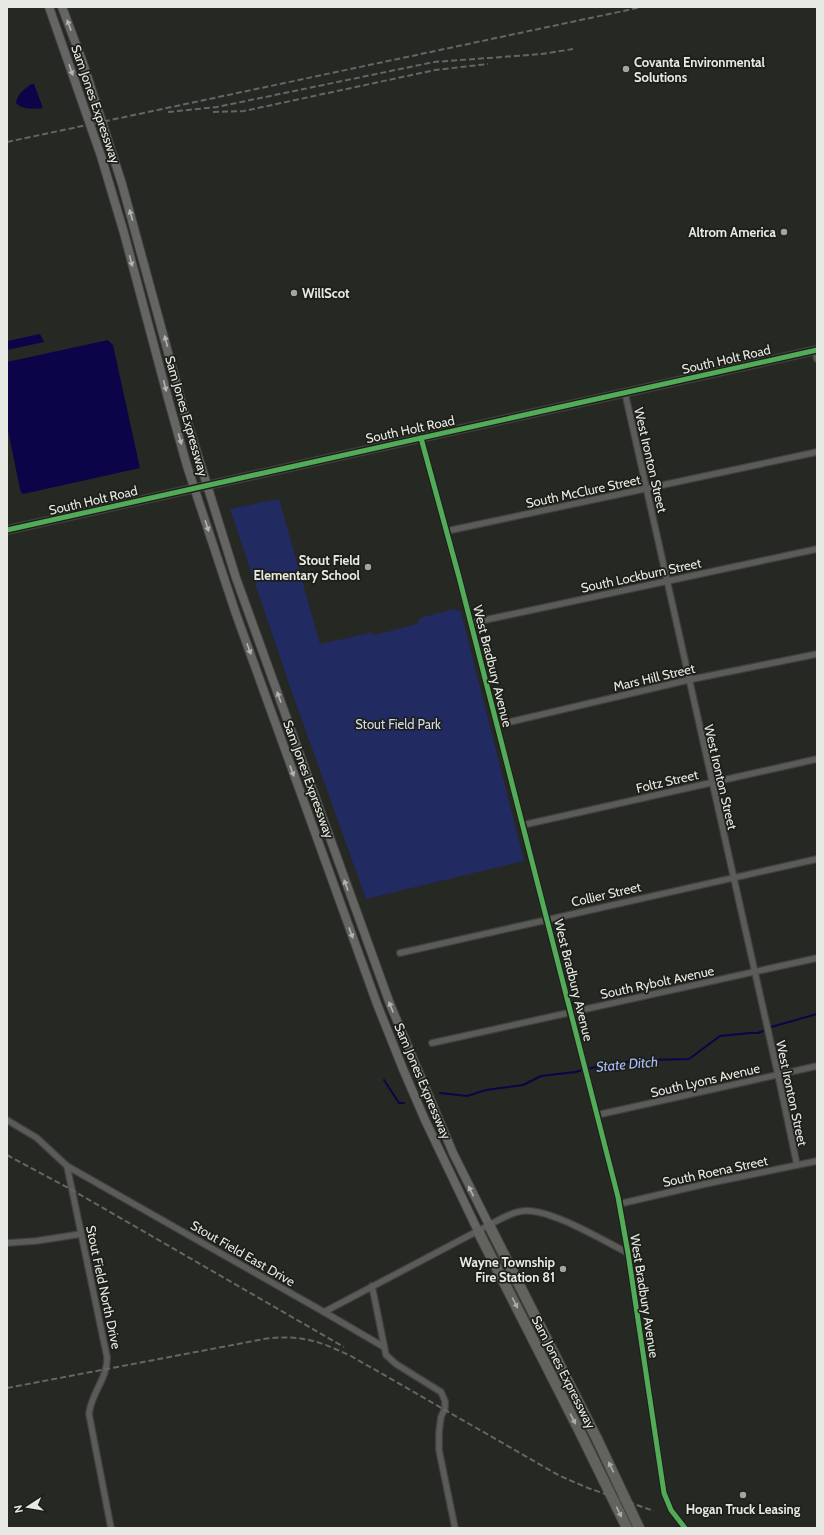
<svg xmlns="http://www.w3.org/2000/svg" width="824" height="1535" font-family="Cabin,sans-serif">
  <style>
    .green { fill: #222b61 }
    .water { fill: #0c0448 }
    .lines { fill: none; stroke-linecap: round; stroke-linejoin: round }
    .stream { stroke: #0c0448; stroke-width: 2 }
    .minor-casing { stroke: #41423f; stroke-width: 8 }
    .primary-casing { stroke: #41423f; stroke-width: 10 }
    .motorway-casing { stroke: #41423f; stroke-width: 12 }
    .minor { stroke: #5b5b5a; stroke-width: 5.5 }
    .primary { stroke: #656664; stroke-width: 8 }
    .motorway { stroke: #62635f; stroke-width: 10 }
    .rail { stroke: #656664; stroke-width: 2; stroke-dasharray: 6 3; stroke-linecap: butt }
    .cycleway-casing { stroke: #1d1f19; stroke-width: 8 }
    .cycleway { stroke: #51ab58; stroke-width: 5 }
    .oneway { fill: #b3b5b1 }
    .oneway2 { fill: #abada8 }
    .poi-dot { fill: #a3a5a0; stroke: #1d1f19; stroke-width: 1.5 }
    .labels { text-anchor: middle; stroke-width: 3.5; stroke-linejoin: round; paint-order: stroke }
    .poi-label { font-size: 13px; font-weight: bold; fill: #e7e9e4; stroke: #1d1f19; text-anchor: end }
    .street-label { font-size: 13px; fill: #e7e9e4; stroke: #1d1f19 }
    .park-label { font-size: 13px; fill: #d2daf0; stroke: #1d1f19 }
    .water-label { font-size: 14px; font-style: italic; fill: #a9bcfc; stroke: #1d1f19 }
  </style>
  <rect width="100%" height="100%" fill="#262823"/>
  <!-- green -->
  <path class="green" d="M279 499 320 644 370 633 375 635 417 624 420 618 454 609 461 612 524 861 366 899 288 681 230 509Z"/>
  <!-- water -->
  <g class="water">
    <path d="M32 84H34L43 108C34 109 22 110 16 103 17 94 25 88 32 84Z"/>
    <path d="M40 334 44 342 7 350V341Z"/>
    <path d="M108 340 113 345 140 468 23 494 21 492 20 489 7 426V362Z"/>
  </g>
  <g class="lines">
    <!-- stream -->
    <g class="stream">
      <path d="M771 1027 817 1014"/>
      <path d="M384 1080 399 1103H404"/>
      <path d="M440 1093 467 1096 486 1090 523 1085 541 1076 575 1072 613 1063 647 1060 689 1059 720 1036 750 1033H758L763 1031"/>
    </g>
    <defs>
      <g id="minor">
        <path d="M815 350 817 359"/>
        <path d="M625 393 778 1075 797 1165"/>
        <path d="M421 438 459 577 618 1197 628 1253 664 1493 671 1510 685 1528"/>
        <path d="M447 531 817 452"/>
        <path d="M471 623 817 549"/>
        <path d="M497 725 688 680 817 654"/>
        <path d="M523 825 817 759"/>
        <path d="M400 953 817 859"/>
        <path d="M432 1043 817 958"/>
        <path d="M597 1115 817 1066"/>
        <path d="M7 1120 37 1138 67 1166 324 1312 384 1347"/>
        <path d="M67 1166 107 1357C108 1378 91 1393 89 1414L111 1528"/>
        <path d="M619 1204 705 1184 817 1161"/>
        <path d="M7 1243 36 1241 81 1234"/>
        <path d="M372 1286 386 1355 396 1364 441 1392 445 1401V1408L441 1417 439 1432V1450L455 1528"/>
        <path d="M324 1312 489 1225C499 1220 511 1212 523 1211 548 1207 604 1241 628 1253"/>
      </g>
      <g id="primary">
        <path d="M49 7 101 156 124 233 169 402 187 466 236 614 377 1004 403 1069 425 1120 478 1231"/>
        <path d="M62 7 83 63 122 184 184 411 236 578 390 1004 453 1153 489 1225"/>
        <path d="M7 530 817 350"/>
      </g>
      <g id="motorway">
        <path d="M489 1225 597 1439 639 1528"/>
        <path d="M478 1231 579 1430 627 1528"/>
      </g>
    </defs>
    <!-- minor casing -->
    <use href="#minor" class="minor-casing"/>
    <!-- primary casing -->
    <use href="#primary" class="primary-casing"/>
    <!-- motorway casing -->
    <use href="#motorway" class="motorway-casing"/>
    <!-- minor -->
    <use href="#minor" class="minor"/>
    <!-- primary -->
    <use href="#primary" class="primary"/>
    <!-- motorway -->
    <use href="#motorway" class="motorway"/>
    <!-- rail -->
    <g class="rail">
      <path d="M168 112 217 107 434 62 542 54 573 49"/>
      <path d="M213 112 244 111 435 70 488 64"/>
      <path d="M7 142 642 7"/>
      <path d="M7 1155 72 1190 344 1347"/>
      <path d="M7 1388 264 1339C300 1334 319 1341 351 1356L560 1476 588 1488 654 1511"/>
    </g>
    <defs>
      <g id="cycleway">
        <path d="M421 438 459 577 618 1197 628 1253 664 1493 671 1510 685 1528"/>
        <path d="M7 530 817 350"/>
      </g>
    </defs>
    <!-- cycleway casing -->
    <use href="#cycleway" class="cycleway-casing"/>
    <!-- cycleway -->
    <use href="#cycleway" class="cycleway"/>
  </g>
  <!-- one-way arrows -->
  <defs><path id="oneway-solid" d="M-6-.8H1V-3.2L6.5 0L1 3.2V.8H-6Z"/></defs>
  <g class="oneway">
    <use href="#oneway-solid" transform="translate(69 25) rotate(-110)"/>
    <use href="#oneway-solid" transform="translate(71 70) rotate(71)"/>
    <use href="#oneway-solid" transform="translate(131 215) rotate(-106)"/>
    <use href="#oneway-solid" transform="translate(131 261) rotate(75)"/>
    <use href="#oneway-solid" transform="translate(166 341) rotate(-105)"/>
    <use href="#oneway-solid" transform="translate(165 386) rotate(76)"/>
    <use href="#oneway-solid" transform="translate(180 439) rotate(74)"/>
    <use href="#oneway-solid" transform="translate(207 526) rotate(72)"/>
    <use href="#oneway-solid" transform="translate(249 649) rotate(70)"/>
    <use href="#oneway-solid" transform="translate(279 697) rotate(-110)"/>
    <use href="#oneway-solid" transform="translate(292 771) rotate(70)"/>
    <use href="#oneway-solid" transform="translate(346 885) rotate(-110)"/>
    <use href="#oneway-solid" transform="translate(351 933) rotate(70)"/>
    <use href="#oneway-solid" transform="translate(391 1007) rotate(-112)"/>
    <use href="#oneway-solid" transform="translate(471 1191) rotate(-116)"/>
  </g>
  <g class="oneway2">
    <use href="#oneway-solid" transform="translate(515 1303) rotate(63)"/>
    <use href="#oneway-solid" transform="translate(573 1419) rotate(63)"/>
    <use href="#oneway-solid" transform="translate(611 1467) rotate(-116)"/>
    <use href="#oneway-solid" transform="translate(619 1512) rotate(64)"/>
  </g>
  <!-- markers -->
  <g class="poi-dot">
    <circle cx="626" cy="69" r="4"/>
    <circle cx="784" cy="232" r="4"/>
    <circle cx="294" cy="293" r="4"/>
    <circle cx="368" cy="567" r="4"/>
    <circle cx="563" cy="1269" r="4"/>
    <circle cx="743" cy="1495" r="4"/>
  </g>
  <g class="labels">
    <!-- poi labels -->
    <g class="poi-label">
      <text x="634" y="67" text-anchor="start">Covanta Environmental<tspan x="634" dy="15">Solutions</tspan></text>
      <text x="776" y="237">Altrom America</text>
      <text x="302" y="298" text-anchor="start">WillScot</text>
      <text x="360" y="565">Stout Field<tspan x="360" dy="15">Elementary School</tspan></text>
      <text x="555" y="1267">Wayne Township<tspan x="555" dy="15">Fire Station 81</tspan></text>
      <text x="743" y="1514" text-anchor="middle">Hogan Truck Leasing</text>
    </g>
    <!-- street labels -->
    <g class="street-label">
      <text transform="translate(96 104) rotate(71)" y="5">Sam Jones Expressway</text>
      <text transform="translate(726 359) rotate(-13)" y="5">South Holt Road</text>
      <text transform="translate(187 416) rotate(74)" y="5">Sam Jones Expressway</text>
      <text transform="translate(410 429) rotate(-12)" y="5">South Holt Road</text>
      <text transform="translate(651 460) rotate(77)" y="5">West Ironton Street</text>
      <text transform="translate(583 491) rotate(-12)" y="5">South McClure Street</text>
      <text transform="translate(93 500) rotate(-13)" y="5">South Holt Road</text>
      <text transform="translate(641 575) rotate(-12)" y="5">South Lockburn Street</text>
      <text transform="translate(493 666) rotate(76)" y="5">West Bradbury Avenue</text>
      <text transform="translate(654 677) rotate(-13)" y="5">Mars Hill Street</text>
      <text transform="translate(721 777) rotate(77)" y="5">West Ironton Street</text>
      <text transform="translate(309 779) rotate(70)" y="5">Sam Jones Expressway</text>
      <text transform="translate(667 781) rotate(-13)" y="5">Foltz Street</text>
      <text transform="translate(606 894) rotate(-13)" y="5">Collier Street</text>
      <text transform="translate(574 980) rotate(76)" y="5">West Bradbury Avenue</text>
      <text transform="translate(657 982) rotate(-12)" y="5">South Rybolt Avenue</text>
      <text transform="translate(705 1080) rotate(-13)" y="5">South Lyons Avenue</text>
      <text transform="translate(423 1081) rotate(67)" y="5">Sam Jones Expressway</text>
      <text transform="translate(792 1093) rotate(78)" y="5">West Ironton Street</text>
      <text transform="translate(715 1171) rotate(-12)" y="5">South Roena Street</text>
      <text transform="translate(243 1253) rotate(30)" y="5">Stout Field East Drive</text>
      <text transform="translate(104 1287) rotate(78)" y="5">Stout Field North Drive</text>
      <text transform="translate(645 1296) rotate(81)" y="5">West Bradbury Avenue</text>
      <text transform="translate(564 1372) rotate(63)" y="5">Sam Jones Expressway</text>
    </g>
    <!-- park labels -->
    <g class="park-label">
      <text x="398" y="729">Stout Field Park</text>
    </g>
    <!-- water labels -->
    <g class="water-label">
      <text transform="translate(627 1064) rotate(-5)" y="5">State Ditch</text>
    </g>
  </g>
  <!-- border -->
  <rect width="824" height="1535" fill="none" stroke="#e7e9e4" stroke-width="16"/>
  <!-- north arrow -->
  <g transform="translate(28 1507) rotate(258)" stroke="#1d1f19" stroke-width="3" paint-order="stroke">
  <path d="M0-3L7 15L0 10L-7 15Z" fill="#e7e9e4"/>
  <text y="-6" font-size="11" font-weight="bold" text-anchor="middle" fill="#e7e9e4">N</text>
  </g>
</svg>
